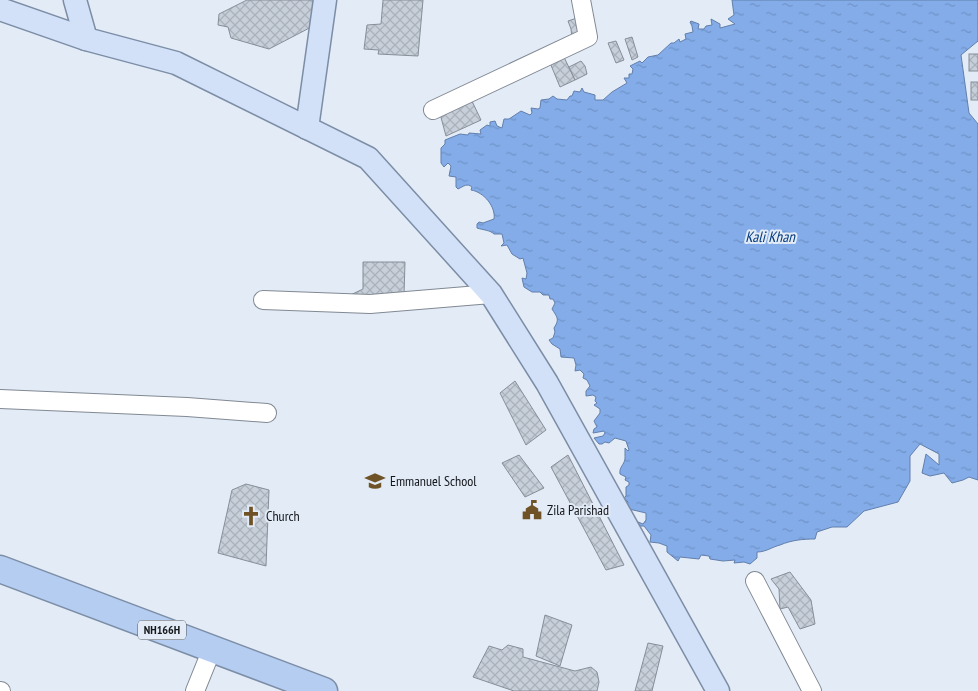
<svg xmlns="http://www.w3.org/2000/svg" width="978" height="691" font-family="'PT Sans Narrow',sans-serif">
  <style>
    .water { fill: url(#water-ripples); stroke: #627fab }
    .building { fill: url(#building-cross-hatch); stroke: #868e99 }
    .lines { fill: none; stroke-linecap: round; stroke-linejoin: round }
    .minor-casing { stroke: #818993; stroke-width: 20 }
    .major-casing { stroke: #7c8da6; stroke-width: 25 }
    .highway-casing { stroke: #7c8da6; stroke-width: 29 }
    .minor { stroke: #fff; stroke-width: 18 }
    .major { stroke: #d2e1f7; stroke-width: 22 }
    .highway { stroke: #b4cdf1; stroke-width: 26 }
    .labels { text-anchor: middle; stroke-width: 4; stroke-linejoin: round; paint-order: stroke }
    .shield { fill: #e2ebf6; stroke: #52565c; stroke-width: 1 }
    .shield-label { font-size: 12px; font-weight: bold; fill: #14161a }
    .poi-label { font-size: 14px; fill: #14161a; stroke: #e2ebf6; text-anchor: start }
    .water-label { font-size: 15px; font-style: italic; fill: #033b81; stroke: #e2ebf6 }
  </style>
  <defs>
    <pattern id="water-ripples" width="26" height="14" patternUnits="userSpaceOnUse" patternTransform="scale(1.25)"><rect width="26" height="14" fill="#83ace9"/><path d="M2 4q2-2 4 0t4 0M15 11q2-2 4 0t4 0" fill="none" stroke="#7093c7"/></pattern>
    <pattern id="building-cross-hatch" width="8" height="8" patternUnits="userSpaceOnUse" patternTransform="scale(1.25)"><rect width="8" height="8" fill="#c7cfda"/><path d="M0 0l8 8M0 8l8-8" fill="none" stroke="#aab1ba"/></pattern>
  </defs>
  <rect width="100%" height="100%" fill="#e2ebf6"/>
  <!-- water -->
  <path class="water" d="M732 0H978V41L961 55 969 113 978 124V480L969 477 963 480 952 483 944 473 930 476 922 473 926 454 939 465V454L920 444 910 456V481L898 502 864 511 847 527H832L817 532 815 539C803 539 792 540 780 545 772 547 766 552 757 552V558L750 564 744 562 734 563 735 560 723 561 710 559 709 556 701 555 699 559 680 557 678 561 667 552V546L659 543 650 542 651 535 644 526H639L638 522 643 524 646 520V513L629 509 627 506 628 502 624 498 626 496V487L629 485V482L625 480 626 477 620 474C619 467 624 465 625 459 625 456 625 452 625 448L628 451 629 450 626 441 615 438 609 443 605 442 602 444H599L594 438 603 436 605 433 604 431 593 433 594 429 597 427 594 421 600 413V409L594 405 597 403 595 401 596 397 593 395 586 396V391L590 386 587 380 583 378 584 374 580 370 575 371 576 365 574 358 561 357 560 349 552 344 549 340 553 338 555 332 554 328C560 319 557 317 552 309L555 303 553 299H550L549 295H543L540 292H532L524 287 522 278 526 279 527 273 523 258 520 259 512 254 507 245 501 246 504 243 502 234H494C490 230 483 230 477 228V224L479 222 483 223 494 219C496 207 484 192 471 190L472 187C467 183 464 186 458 189L456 187V177L449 176 451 166 448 163 444 167 441 163V148L445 144V140L460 134 468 135 469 133 481 134 480 130 487 125 490 126V122L495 121 497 126 502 128 504 119H509L521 111 530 115 532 113 531 108 538 109 540 108 541 100 549 99 553 96 557 99 567 100 570 96H572L574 91 580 92 582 88 584 92 595 95V100H603L612 92 627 83 624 78H629V74H632L633 69 630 66 640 61 642 63 648 57 658 55 671 43H674L679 39 680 42 686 39 685 34 693 32 692 26 690 22 691 21 699 24 698 29H704L706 26 712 25 711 19 720 24V28L735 24 728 19 734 15Z"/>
  <!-- building -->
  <g class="building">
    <path d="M247 0H319V23L269 49 231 38 228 27 218 25 219 14Z"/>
    <path d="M383 0H423L418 56 378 54 379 50 364 49 367 25 381 24Z"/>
    <path d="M577 18 581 35 572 38 571 29 568 21Z"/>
    <path d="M632 37 638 57 632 60 625 39Z"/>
    <path d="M616 41 624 60 616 63 608 43Z"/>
    <path d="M562 53 575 80 560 87 548 58Z"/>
    <rect x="969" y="54" width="9" height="17"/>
    <path d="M581 61 585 66 587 74 575 80 569 67Z"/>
    <rect x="971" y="82" width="7" height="18"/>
    <path d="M470 97 481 120 446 136 439 110Z"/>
    <path d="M363 262H405L404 295 344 298 363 289Z"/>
    <path d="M515 381 546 430 526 445 500 393Z"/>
    <path d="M519 455 544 488 525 497 502 463Z"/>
    <path d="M568 455 624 565 606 570 551 467Z"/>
    <path d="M246 484 269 490 266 566 218 553 232 490Z"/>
    <path d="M790 572 811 600 815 624 800 629 788 607 780 609 779 589 771 579Z"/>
    <path d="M545 615 572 625 560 666 536 656Z"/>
    <path d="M648 643 663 646 652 691H635Z"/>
    <path d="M508 645 523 649V657L575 671 591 667 597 672 599 682 597 691H514L473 677 489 646 502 650Z"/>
  </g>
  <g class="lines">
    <defs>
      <g id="minor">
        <path d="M433 110 588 37 581 0"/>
        <path d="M263 300 370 304 491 294"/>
        <path d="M0 399 187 407 267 413"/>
        <path d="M755 581 812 691"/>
        <path d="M0 691H1"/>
        <path d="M195 691 212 649"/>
      </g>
      <g id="major">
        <path d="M75 0 86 39 176 63 368 158 491 294 547 383 718 691"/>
        <path d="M0 9 86 39"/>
        <path d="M307 128 325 0"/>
      </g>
      <path id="highway" d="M0 569 324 691"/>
    </defs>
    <!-- minor casing -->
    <use href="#minor" class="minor-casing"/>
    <!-- major casing -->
    <use href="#major" class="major-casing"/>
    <!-- highway casing -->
    <use href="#highway" class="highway-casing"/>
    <!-- minor -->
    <use href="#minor" class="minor"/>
    <!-- major -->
    <use href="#major" class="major"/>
    <!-- highway -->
    <use href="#highway" class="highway"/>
  </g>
  <!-- icons -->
  <defs>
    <symbol id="school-bare" viewBox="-9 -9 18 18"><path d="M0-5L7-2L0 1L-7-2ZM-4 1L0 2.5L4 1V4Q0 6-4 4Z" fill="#6f5326" stroke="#e2ebf6" stroke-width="2.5" paint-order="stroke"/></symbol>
    <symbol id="civic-bare" viewBox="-9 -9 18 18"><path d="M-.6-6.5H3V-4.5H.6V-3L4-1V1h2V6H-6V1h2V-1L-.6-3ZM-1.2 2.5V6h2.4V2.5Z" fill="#6f5326" stroke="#e2ebf6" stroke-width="2.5" paint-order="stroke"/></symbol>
    <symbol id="church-bare" viewBox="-9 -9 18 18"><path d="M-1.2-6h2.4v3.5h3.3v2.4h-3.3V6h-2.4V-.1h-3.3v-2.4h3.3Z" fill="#6f5326" stroke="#e2ebf6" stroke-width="2.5" paint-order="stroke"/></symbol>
  </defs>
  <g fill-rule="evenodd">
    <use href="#school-bare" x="361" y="467" width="28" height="28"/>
    <use href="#civic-bare" x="518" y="496" width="28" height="28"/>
    <use href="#church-bare" x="237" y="502" width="28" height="28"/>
  </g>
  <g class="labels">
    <!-- shield labels -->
    <rect class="shield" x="138" y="620.5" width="48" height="19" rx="4"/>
    <g class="shield-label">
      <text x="162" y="634">NH166H</text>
    </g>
    <!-- poi labels -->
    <g class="poi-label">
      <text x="390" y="486">Emmanuel School</text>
      <text x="547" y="515">Zila Parishad</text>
      <text x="266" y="521">Church</text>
    </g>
    <!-- water labels -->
    <g class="water-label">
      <text x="770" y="242">Kali Khan</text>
    </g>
  </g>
</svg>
